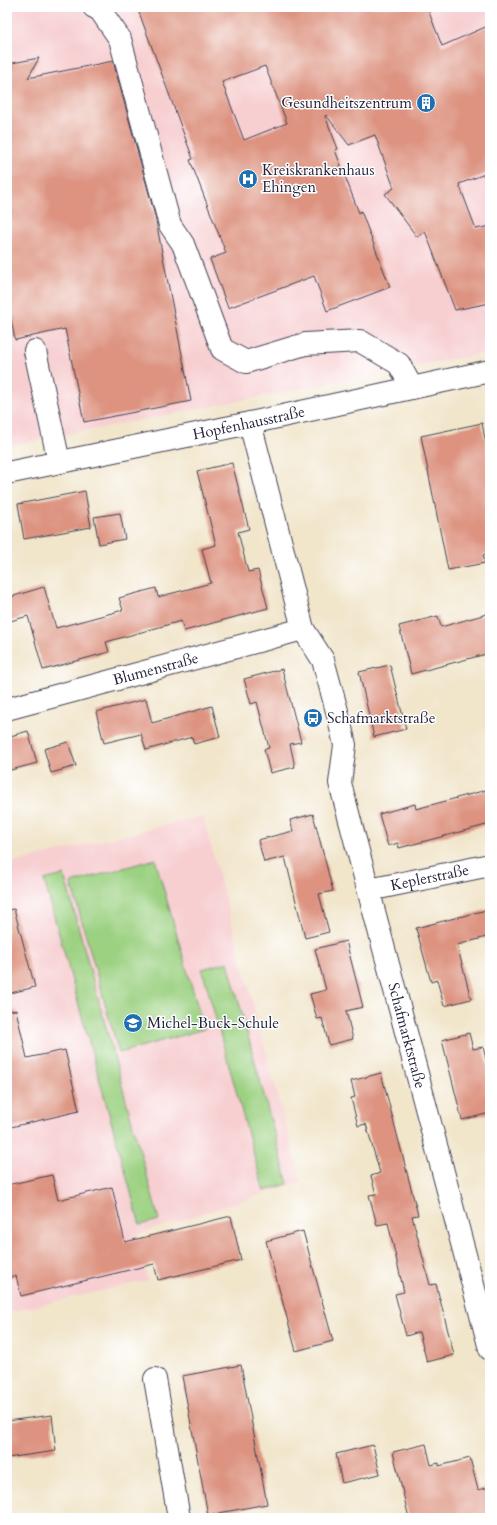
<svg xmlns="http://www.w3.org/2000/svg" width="497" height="1525" font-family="Cardo,serif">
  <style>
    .built { fill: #f7cfd1 }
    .green { fill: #9cd182; stroke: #5f7a5e }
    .building { fill: #dd9380; fill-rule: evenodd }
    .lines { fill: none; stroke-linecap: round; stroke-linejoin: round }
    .minor-casing { stroke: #413f50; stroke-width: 24 }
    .minor { stroke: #fff; stroke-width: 22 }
    .labels { text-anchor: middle; stroke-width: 3; stroke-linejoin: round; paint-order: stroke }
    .poi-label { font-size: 15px; fill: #22223b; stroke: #fff; text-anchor: start }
    .street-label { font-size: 15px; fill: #22223b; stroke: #fff }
  </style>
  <rect width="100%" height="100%" fill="#fff"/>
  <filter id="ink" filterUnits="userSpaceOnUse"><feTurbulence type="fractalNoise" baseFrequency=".025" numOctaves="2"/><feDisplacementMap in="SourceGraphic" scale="8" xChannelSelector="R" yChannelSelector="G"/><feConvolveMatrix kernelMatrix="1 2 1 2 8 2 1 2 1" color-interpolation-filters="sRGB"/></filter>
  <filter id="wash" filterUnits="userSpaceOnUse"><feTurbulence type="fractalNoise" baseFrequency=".012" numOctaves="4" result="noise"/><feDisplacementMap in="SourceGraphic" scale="16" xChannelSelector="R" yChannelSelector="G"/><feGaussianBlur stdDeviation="0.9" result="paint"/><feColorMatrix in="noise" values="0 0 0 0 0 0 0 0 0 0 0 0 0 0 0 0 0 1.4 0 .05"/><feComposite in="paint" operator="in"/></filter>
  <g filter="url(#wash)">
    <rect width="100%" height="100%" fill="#f1e5ca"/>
    <!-- built -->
    <g class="built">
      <path d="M7 7H490V352L7 446Z"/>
      <path d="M203 816 301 1182 135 1235 148 1280 7 1313V864Z"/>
    </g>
    <!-- green -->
    <g class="green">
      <path d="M155 859 204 1029 119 1053 71 883Z"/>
      <path d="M64 875 159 1220 140 1225 44 880Z"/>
      <path d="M228 962 288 1184 264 1191 202 969Z"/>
    </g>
    <g id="blocks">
      <!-- building -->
      <g class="building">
        <path d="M137 7H427L442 46 490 25V172L459 184 476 229 490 226V303L455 310 425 231 417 237 385 194 394 188 375 135 349 145 326 115 325 116 338 149 335 150 359 213 361 211 390 287 327 311 314 276 228 308 210 259 226 253 190 160 193 159ZM265 66 287 123 244 140 222 82Z"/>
        <path d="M39 58 28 78 113 61 155 216 191 401 84 422 65 329 15 340 7 298V64Z"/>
        <path d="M482 423 490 464V553L483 555 485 563 448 570 421 436Z"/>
        <path d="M232 463 249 529 238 532 248 572 258 570 268 608 184 631 181 621 106 642 109 652 43 670 28 616 7 622V598L44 587 56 628 123 610 119 598 156 588 158 597 211 583 202 549 216 545 197 471Z"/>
        <path d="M85 491 91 527 24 539 18 504Z"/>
        <path d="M120 513 125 539 99 544 94 517Z"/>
        <path d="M490 613V653L411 674 399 626 438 616 441 627Z"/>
        <path d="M390 665 406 729 374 737 359 672Z"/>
        <path d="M282 669 301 742 290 744 295 767 270 773 264 749 269 748 257 702 251 704 244 679Z"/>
        <path d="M146 699 152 723 212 706 220 737 194 744 192 737 146 750 141 734 104 743 96 712Z"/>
        <path d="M28 731 37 763 7 771V737Z"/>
        <path d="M68 742 76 766 51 773 44 749Z"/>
        <path d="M490 789V824L399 848 398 843 388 846 379 814 415 804 416 809Z"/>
        <path d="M313 814 333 891 319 894 329 932 305 938 285 857 264 862 258 840 293 831 290 820Z"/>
        <path d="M14 909 35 987 7 994V910Z"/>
        <path d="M490 909V936L457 945 471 999 444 1006 437 980 431 982 416 928Z"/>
        <path d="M346 941 363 1007 346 1011 353 1039 329 1045 322 1018 317 1019 310 994 326 990 315 949Z"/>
        <path d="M16 1010 27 1058 65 1050 79 1111 7 1128V1011Z"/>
        <path d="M469 1033 473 1049 483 1047 490 1075V1113L462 1120 442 1040Z"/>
        <path d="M381 1073 418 1215 412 1216 430 1285 436 1284 454 1355 427 1362 419 1332 406 1336 395 1294 404 1292 388 1223 377 1225 369 1195 376 1194 371 1176 380 1173 366 1124 358 1126 351 1098 355 1097 351 1081Z"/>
        <path d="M52 1175 58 1200 112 1187 125 1242 231 1216 241 1260 158 1280 154 1264 21 1296 16 1276 7 1278V1185Z"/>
        <path d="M303 1231 333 1341 296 1351 266 1241Z"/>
        <path d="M241 1365 267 1504 208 1515 182 1376Z"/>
        <path d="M52 1415 56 1451 7 1458V1421Z"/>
        <path d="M426 1444 431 1465 439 1463V1466L470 1458 478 1490 490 1487V1518H409L393 1452Z"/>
        <path d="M373 1445 380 1474 342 1483 336 1454Z"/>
      </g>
    </g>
  </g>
  <g filter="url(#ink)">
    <use href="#blocks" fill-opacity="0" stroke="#413f50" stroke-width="1"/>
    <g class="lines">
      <defs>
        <g id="minor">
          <path d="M94 7 100 10 120 39 170 225 183 244 222 349 246 362 305 344 360 341 399 364 412 388"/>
          <path d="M35 351 59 462"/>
          <path id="s1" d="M250 423 303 629 323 660 337 711 345 745 340 783 490 1349"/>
          <path id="s2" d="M7 473 250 423 490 371"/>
          <path id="s3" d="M7 709 303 629"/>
          <path id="s4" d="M369 890 490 865"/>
          <path d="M155 1379 179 1518"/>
        </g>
      </defs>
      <!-- minor casing -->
      <use href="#minor" class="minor-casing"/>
      <!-- minor -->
      <use href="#minor" class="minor"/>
    </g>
  </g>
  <!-- icons -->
  <defs>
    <symbol id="building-disc" viewBox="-11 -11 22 22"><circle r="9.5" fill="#1f6fb2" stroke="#fff"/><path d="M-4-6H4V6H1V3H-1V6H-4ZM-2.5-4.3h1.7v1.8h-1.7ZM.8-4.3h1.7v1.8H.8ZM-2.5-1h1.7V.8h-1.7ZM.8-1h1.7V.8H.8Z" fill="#fff"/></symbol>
    <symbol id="hospital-disc" viewBox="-11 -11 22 22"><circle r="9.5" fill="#1f6fb2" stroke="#fff"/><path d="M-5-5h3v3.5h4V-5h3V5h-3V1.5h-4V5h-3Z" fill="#fff"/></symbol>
    <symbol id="bus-disc" viewBox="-11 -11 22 22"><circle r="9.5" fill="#1f6fb2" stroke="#fff"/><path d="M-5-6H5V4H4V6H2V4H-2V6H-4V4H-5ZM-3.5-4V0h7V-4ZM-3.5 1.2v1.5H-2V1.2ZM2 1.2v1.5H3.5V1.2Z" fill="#fff"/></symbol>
    <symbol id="school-disc" viewBox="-11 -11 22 22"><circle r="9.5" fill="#1f6fb2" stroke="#fff"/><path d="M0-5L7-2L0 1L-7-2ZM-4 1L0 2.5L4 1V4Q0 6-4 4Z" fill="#fff"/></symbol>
  </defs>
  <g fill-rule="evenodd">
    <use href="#building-disc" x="415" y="92" width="22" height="22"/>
    <use href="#hospital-disc" x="237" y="168" width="22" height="22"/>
    <use href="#bus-disc" x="302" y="707" width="22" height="22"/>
    <use href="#school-disc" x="122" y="1012" width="22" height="22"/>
  </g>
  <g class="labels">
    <!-- poi labels -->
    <g class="poi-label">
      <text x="412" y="108" text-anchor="end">Gesundheitszentrum</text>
      <text x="262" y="175">Kreiskrankenhaus<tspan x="262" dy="17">Ehingen</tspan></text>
      <text x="327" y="723">Schafmarktstraße</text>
      <text x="147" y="1028">Michel-Buck-Schule</text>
    </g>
    <!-- street labels -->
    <g class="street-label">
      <text dy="5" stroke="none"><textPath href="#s2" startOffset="247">Hopfenhausstraße</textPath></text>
      <text dy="5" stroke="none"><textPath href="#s3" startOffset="154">Blumenstraße</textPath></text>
      <text dy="5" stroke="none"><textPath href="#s4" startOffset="62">Keplerstraße</textPath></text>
      <text dy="5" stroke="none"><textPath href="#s1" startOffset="637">Schafmarktstraße</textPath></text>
    </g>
  </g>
  <!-- margin -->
  <rect width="497" height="1525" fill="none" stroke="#fff" stroke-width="24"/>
</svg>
